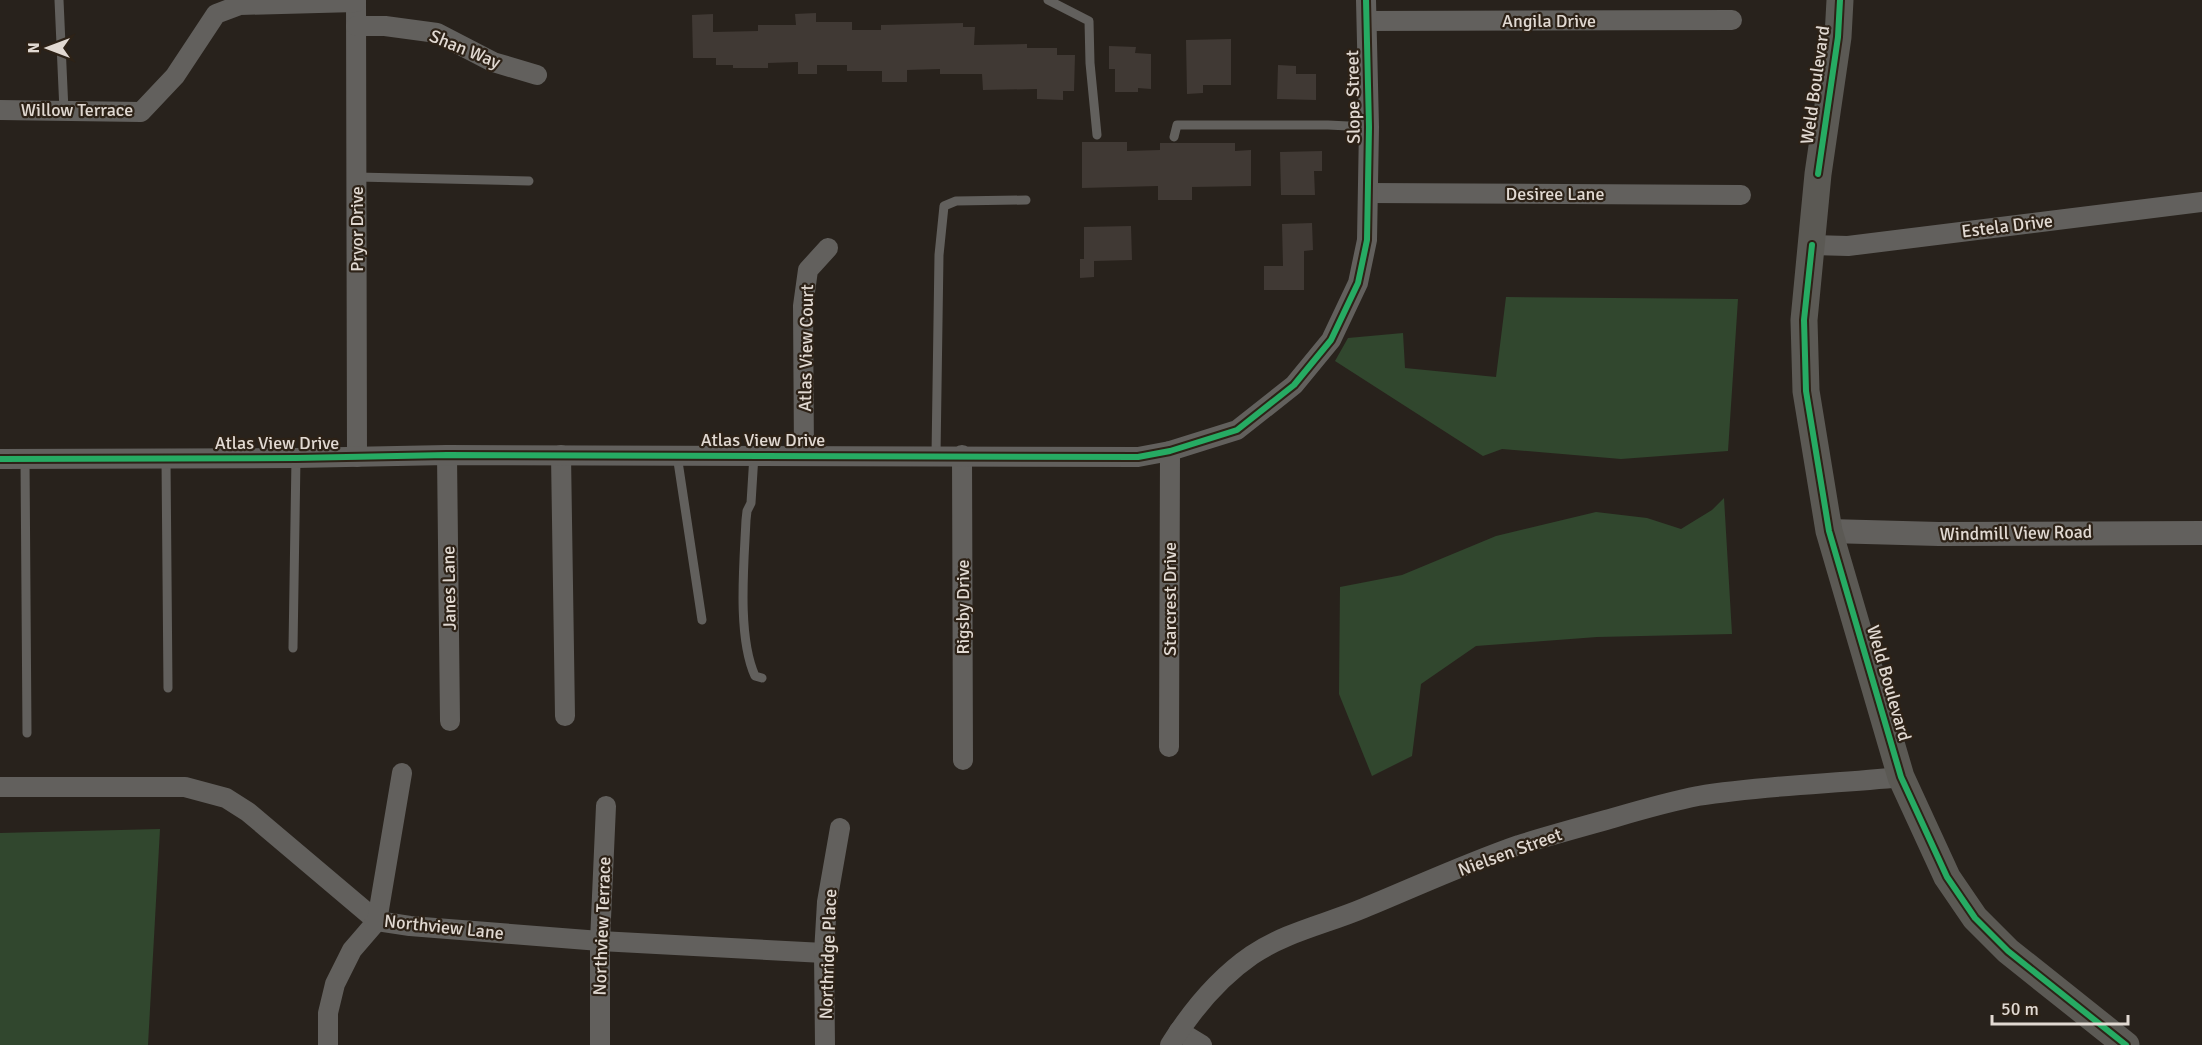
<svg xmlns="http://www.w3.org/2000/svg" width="2202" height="1045" font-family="Signika,sans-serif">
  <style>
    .green { fill: #31472e }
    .building { fill: #403934 }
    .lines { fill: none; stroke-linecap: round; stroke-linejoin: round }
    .service { stroke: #62605d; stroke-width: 9 }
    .minor { stroke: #62605d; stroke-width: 20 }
    .tertiary { stroke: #62605d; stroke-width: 24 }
    .secondary { stroke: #5b5954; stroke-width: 27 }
    .cycleway-casing { stroke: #2d2217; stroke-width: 10 }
    .cycleway { stroke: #26ab63; stroke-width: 6 }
    .labels { text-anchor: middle; stroke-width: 4.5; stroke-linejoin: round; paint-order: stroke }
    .street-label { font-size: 18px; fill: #e1d9d2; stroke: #2d2217 }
  </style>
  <rect width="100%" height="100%" fill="#28221c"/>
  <!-- green -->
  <g class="green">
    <path d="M1506 297 1738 299 1728 451 1621 459 1502 449 1483 456 1335 361 1348 338 1403 333 1405 368 1496 377Z"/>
    <path d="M1724 498 1732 634 1597 637 1476 646 1421 684 1412 756 1372 776 1339 694 1340 587 1402 575 1496 536 1596 512 1647 518 1681 529 1712 510Z"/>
    <path d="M160 829 148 1045H0V833Z"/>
  </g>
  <!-- building -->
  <g class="building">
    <path d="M816 13V22H852V30H881V25L963 23V27H975L974 45 1027 44V48H1057V55H1075L1074 91H1063V100L1037 99V89L983 90 982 74H940V69L907 70V82H882V71H847V65H817V74H798V62L768 63V68H733V65H716V58H693L692 15 713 14V32L758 31V25H796L795 14Z"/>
    <path d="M1231 39V85H1203V93L1187 94 1186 40Z"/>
    <path d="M1109 46 1136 47 1135 53 1151 54V89L1138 88V92H1115V69H1109Z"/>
    <path d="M1278 65 1296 66V74H1316V100L1277 99Z"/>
    <path d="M1082 142H1127V151L1160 150V143H1235V151L1251 150V186L1192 187V200H1158V186L1082 188Z"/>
    <path d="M1322 151V171H1314L1315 195H1281L1280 152Z"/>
    <path d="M1312 223 1313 250 1304 251V290H1264V266H1283L1282 224Z"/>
    <path d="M1131 226 1132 260 1094 261V277L1080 278V259H1084V227Z"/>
  </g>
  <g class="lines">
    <!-- service -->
    <g class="service">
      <path d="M59 0 64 111"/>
      <path d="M1048 0 1089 21 1090 63 1097 135"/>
      <path d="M1174 137 1177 125H1328L1369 127"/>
      <path d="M357 177 529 181"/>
      <path d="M677 455 702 620"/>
      <path d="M754 455 751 503 747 511 746 520C744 564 737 636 755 676L762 678"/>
      <path d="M936 455 939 255 944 206 956 201 1026 200"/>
      <path d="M25 459 27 733"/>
      <path d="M166 459 168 688"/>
      <path d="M293 648 296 458"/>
    </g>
    <!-- minor -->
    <g class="minor">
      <path d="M356 0 357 457"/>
      <path d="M1367 21 1732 20"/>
      <path d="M356 26H385L437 33 493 62 537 75"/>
      <path d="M0 110 141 112 175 76 216 14 240 5 356 2"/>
      <path d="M1368 193 1741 195"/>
      <path d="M1812 245 1848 246 2202 202"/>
      <path d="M447 455 450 721"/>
      <path d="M561 455 565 716"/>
      <path d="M804 455 803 306 808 270 828 248"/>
      <path d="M962 455 963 760"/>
      <path d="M0 459 296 458 447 455 1138 457 1170 451 1237 430 1294 385 1331 340 1358 283 1367 240 1369 127 1366 0"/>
      <path d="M1169 747 1170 451"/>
      <path d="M0 787H185L226 798 248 812 377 921 410 926 600 941 824 953"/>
      <path d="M1179 1031 1202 1045"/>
      <path d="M328 1045V1013L335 984 352 950 377 921 402 773"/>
      <path d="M600 1045V941L606 806"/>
      <path d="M825 1045 824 953 827 902 840 828"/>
      <path d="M1170 1045C1192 1010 1217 979 1252 955 1286 932 1326 924 1364 908 1415 887 1467 863 1519 845 1548 836 1577 828 1606 820 1637 811 1667 802 1698 796 1765 785 1834 784 1901 777"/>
    </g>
    <!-- tertiary -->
    <path class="tertiary" d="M1829 531 1939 534 2202 533"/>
    <!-- secondary -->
    <path class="secondary" d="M1840 0 1838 37 1818 174 1804 320 1806 391 1829 531 1901 777 1947 877 1975 918 2008 951 2126 1045"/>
    <defs>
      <g id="cycleway">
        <path d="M1818 174 1838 37 1840 0"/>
        <path d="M1812 245 1804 320 1806 391 1829 531 1901 777 1947 877 1975 918 2008 951 2126 1045"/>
        <path d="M0 459 296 458 447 455 1138 457 1170 451 1237 430 1294 385 1331 340 1358 283 1367 240 1369 127 1366 0"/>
      </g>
    </defs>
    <!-- cycleway casing -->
    <use href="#cycleway" class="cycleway-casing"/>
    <!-- cycleway -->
    <use href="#cycleway" class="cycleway"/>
  </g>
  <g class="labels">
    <!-- street labels -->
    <g class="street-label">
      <text x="1549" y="27">Angila Drive</text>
      <text transform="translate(465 49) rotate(22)" y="6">Shan Way</text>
      <text transform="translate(1815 85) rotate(-82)" y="6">Weld Boulevard</text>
      <text transform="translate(1353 97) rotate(-91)" y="6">Slope Street</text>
      <text x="77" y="116">Willow Terrace</text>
      <text x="1555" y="200">Desiree Lane</text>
      <text transform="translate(2007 226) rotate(-7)" y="6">Estela Drive</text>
      <text transform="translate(357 229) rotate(-90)" y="6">Pryor Drive</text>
      <text transform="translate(806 348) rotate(-89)" y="6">Atlas View Court</text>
      <text x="763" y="446">Atlas View Drive</text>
      <text x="277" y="449">Atlas View Drive</text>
      <text transform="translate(2016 533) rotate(-1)" y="6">Windmill View Road</text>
      <text transform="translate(449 588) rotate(-91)" y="6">Janes Lane</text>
      <text transform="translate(1170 599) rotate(-90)" y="6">Starcrest Drive</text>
      <text transform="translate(963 607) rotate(-90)" y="6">Rigsby Drive</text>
      <text transform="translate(1889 683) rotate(74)" y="6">Weld Boulevard</text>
      <text transform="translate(1510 852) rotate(-20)" y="6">Nielsen Street</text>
      <text transform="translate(602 926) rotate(-88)" y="6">Northview Terrace</text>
      <text transform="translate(444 927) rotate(6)" y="6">Northview Lane</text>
      <text transform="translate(828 954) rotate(-88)" y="6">Northridge Place</text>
    </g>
  </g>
  <!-- north arrow -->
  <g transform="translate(48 48) rotate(270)" stroke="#2d2217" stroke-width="4.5" paint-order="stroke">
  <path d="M0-4.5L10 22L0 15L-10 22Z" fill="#e1d9d2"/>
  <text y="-9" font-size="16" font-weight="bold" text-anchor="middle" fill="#e1d9d2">N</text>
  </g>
  <!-- scale -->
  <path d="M1992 1015v9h136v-9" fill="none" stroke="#e1d9d2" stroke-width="3"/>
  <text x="2001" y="1015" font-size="18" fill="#e1d9d2" stroke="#2d2217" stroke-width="4.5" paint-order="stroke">50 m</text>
</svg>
